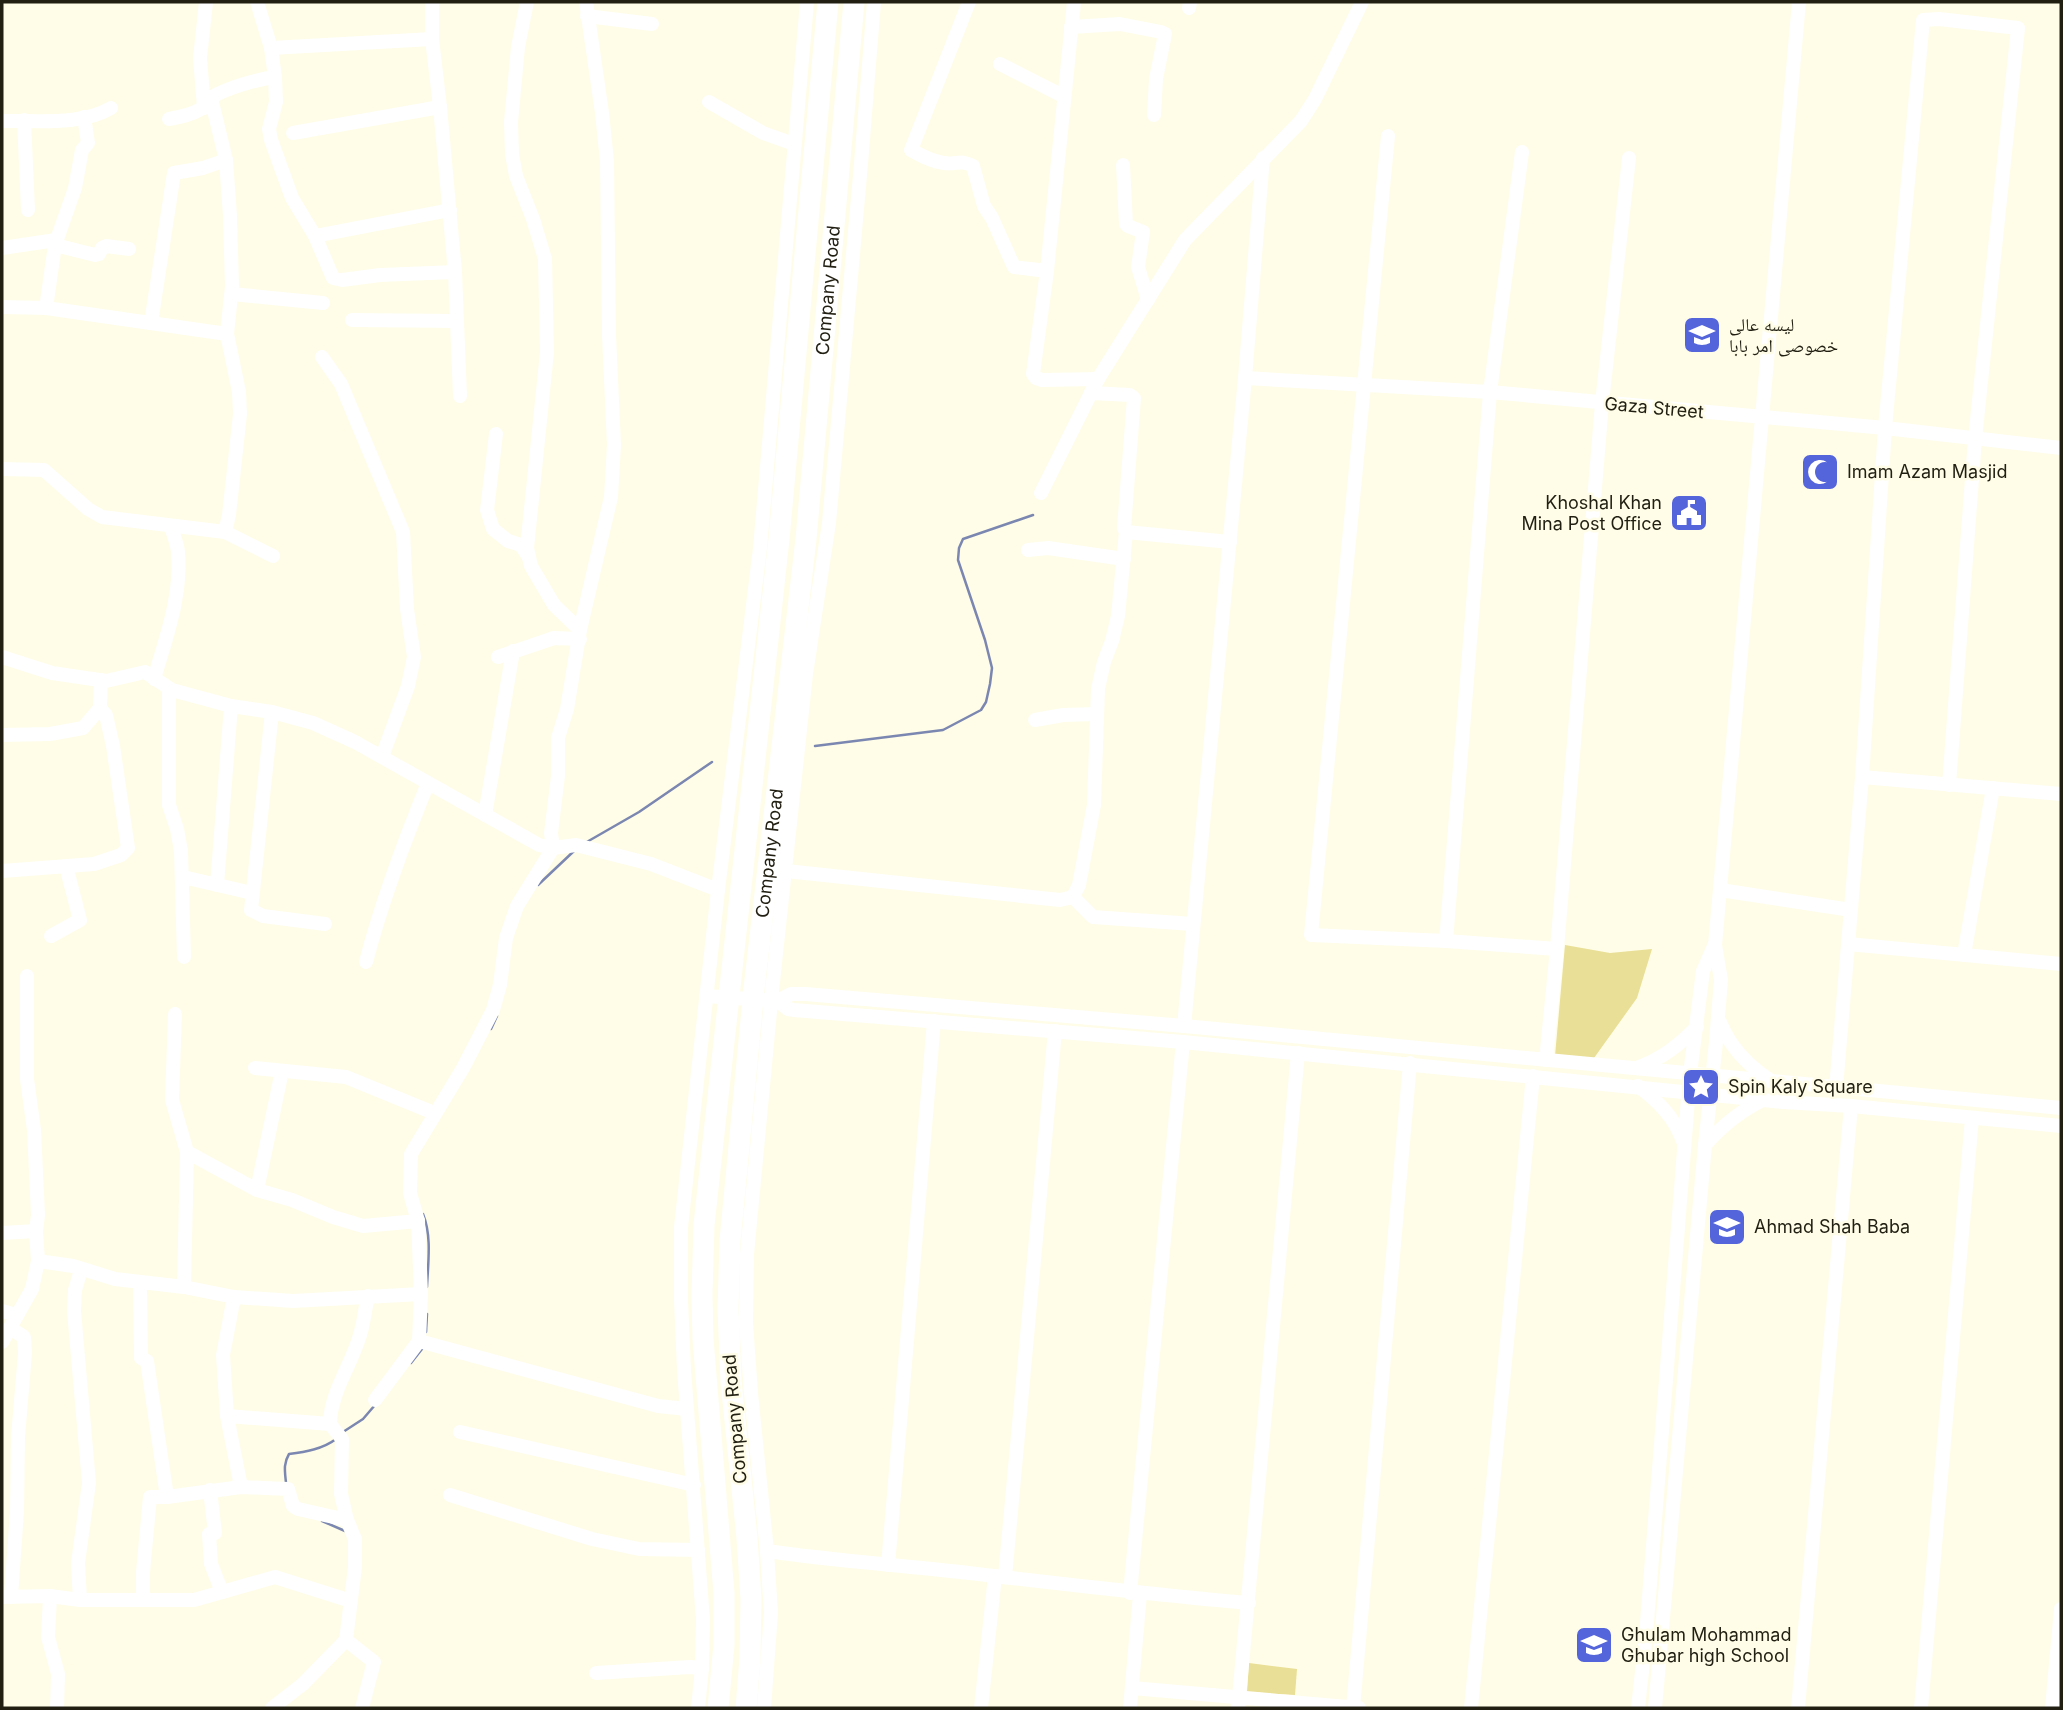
<svg xmlns="http://www.w3.org/2000/svg" width="2063" height="1710" font-family="Inter,'Noto Naskh Arabic',sans-serif">
  <style>
    .green { fill: #e9df96 }
    .lines { fill: none; stroke-linecap: round; stroke-linejoin: round }
    .stream { stroke: #7b87b1; stroke-width: 2.5 }
    .minor { stroke: #fff; stroke-width: 14 }
    .highway { stroke: #fff; stroke-width: 21 }
    .labels { text-anchor: middle; stroke-width: 5; stroke-linejoin: round; paint-order: stroke }
    .street-label { font-size: 18px; fill: #211f12; stroke: #fffde7 }
    .poi-label { font-size: 18px; fill: #211f12; stroke: #fffde7; text-anchor: start }
  </style>
  <rect width="100%" height="100%" fill="#fffde7"/>
  <!-- green -->
  <g class="green">
    <path d="M1565 945 1610 953 1652 949 1637 998 1594 1058 1555 1056Z"/>
    <path d="M1249 1663 1297 1669 1295 1695 1247 1692Z"/>
  </g>
  <g class="lines">
    <!-- stream -->
    <g class="stream">
      <path d="M815 746 943 730 981 710 986 702 990 684 992 668 985 640 958 560 959 548 963 539 1033 515"/>
      <path d="M585 843 639 812 712 762"/>
      <path d="M538 885 574 851"/>
      <path d="M491 1029 497 1016"/>
      <path d="M423 1214C432 1236 428 1263 427 1287"/>
      <path d="M426 1332 427 1314"/>
      <path d="M411 1363 422 1349"/>
      <path d="M343 1432 363 1419 375 1405"/>
      <path d="M286 1483C285 1472 283 1464 289 1454 305 1452 323 1449 336 1439"/>
      <path d="M322 1521 345 1531"/>
    </g>
    <!-- minor -->
    <g class="minor">
      <path d="M257 2 271 48 275 77 276 102 269 129 271 140 292 198 315 236 333 278 342 280 380 275 455 272"/>
      <path d="M432 2V39L440 107 455 272 460 396"/>
      <path d="M527 2 518 47 511 122 512 154 516 176 533 219 545 259 547 352 527 548 531 566 554 605 580 630"/>
      <path d="M969 2 911 150C922 156 933 162 944 163 957 165 960 159 973 166L984 206 992 218 1014 267 1047 271"/>
      <path d="M1074 2 1047 271 1033 374 1036 378 1042 380 1098 379"/>
      <path d="M1189 8 1190 2"/>
      <path d="M587 16 652 24"/>
      <path d="M1071 27 1120 24 1161 32 1165 34 1156 79 1154 115"/>
      <path d="M271 48 432 39"/>
      <path d="M1000 64 1063 96"/>
      <path d="M211 98 226 160 230 216 232 286 227 334 239 392 240 414 229 515 225 532"/>
      <path d="M709 102 763 133 794 144"/>
      <path d="M204 108 200 58 206 2"/>
      <path d="M169 119C180 117 191 115 201 109 206 106 208 100 212 97 227 88 258 79 275 77"/>
      <path d="M24 120 28 210"/>
      <path d="M2 121C37 120 80 126 111 108"/>
      <path d="M293 133 440 107"/>
      <path d="M1388 136 1311 935 1446 941 1557 949"/>
      <path d="M1123 165 1126 224 1128 226 1143 232 1138 267 1148 300"/>
      <path d="M315 236 450 210"/>
      <path d="M55 245 95 255 99 254 102 248 106 246 129 249"/>
      <path d="M2 248 56 240"/>
      <path d="M232 294 323 303"/>
      <path d="M2 307 46 308 227 334"/>
      <path d="M46 308 55 245 75 188 82 150 88 143 84 117"/>
      <path d="M352 320 457 321"/>
      <path d="M151 323 174 173 203 168 226 160"/>
      <path d="M322 357 341 384 403 532 407 609 414 657 408 686 382 757"/>
      <path d="M1245 378 1490 392 1885 428 2061 448"/>
      <path d="M1091 393 1130 395 1134 398 1124 528 1126 532 1230 542"/>
      <path d="M496 434 487 510 493 529 508 541 521 545 529 557"/>
      <path d="M2 469 44 470 88 509 102 517 225 532 273 556"/>
      <path d="M1041 493 1098 379 1185 240 1301 121 1315 99 1362 2"/>
      <path d="M1028 550 1048 548 1124 559"/>
      <path d="M2 657 52 673 106 681 145 672 172 690 231 706 272 712 313 723 355 742 539 845 553 848 576 845 651 864 718 890"/>
      <path d="M498 657 554 638 580 639"/>
      <path d="M154 679C166 638 182 595 178 552 177 543 173 534 171 526"/>
      <path d="M169 689V805L177 829 181 851 184 957"/>
      <path d="M272 712 251 910 263 916 325 924"/>
      <path d="M1035 720 1063 715 1097 714"/>
      <path d="M2 735 50 734 83 728 100 708 101 680"/>
      <path d="M1862 777 2061 794"/>
      <path d="M485 815 513 651"/>
      <path d="M2 871 94 864 121 855 128 848 113 746 106 715 100 708"/>
      <path d="M786 871 1060 900 1073 897"/>
      <path d="M183 877 252 893"/>
      <path d="M217 885 231 706"/>
      <path d="M1720 890 1851 910"/>
      <path d="M1073 897 1079 885 1094 805 1098 689 1104 662 1112 641 1118 616 1126 532"/>
      <path d="M1073 897 1093 917 1193 924"/>
      <path d="M51 936 80 920 66 866"/>
      <path d="M1446 941 1490 392 1522 152"/>
      <path d="M1848 944 2061 964"/>
      <path d="M1964 955 1993 788"/>
      <path d="M366 962C382 900 404 842 428 783"/>
      <path d="M706 996 778 1001 791 994H805L1184 1026 2061 1108"/>
      <path d="M778 1001 788 1009 794 1010 1183 1042 1783 1102 1851 1106 2061 1126"/>
      <path d="M175 1014 172 1100 187 1152 257 1190 292 1200 333 1217 363 1226 418 1221"/>
      <path d="M1720 1022C1730 1047 1747 1065 1770 1080"/>
      <path d="M1184 1026 1245 378 1263 158"/>
      <path d="M1546 1060 1557 949 1602 403 1629 158"/>
      <path d="M1639 1067C1663 1058 1679 1045 1697 1027"/>
      <path d="M255 1068 346 1077 434 1113"/>
      <path d="M1638 1086C1659 1102 1674 1117 1683 1141"/>
      <path d="M1836 1088 1862 777 1885 428 1923 20 1939 19 2018 28 1975 439 1949 785"/>
      <path d="M1705 1145C1722 1126 1740 1111 1763 1100"/>
      <path d="M257 1190 282 1071"/>
      <path d="M2 1233 36 1231"/>
      <path d="M38 1261 73 1266 115 1279 184 1287 234 1297 293 1301 421 1294"/>
      <path d="M140 1283 141 1358 147 1361 167 1497"/>
      <path d="M184 1287 187 1152"/>
      <path d="M234 1297 223 1355 227 1416 241 1487"/>
      <path d="M2 1311 16 1315"/>
      <path d="M10 1328 24 1337 25 1353 18 1437 17 1511 11 1597"/>
      <path d="M419 1341 658 1406 687 1409"/>
      <path d="M2 1342 32 1289 38 1261 36 1231 38 1215 34 1130 27 1079V976"/>
      <path d="M375 1400 419 1341 421 1294 418 1221 410 1193 411 1154 463 1068 493 1010 500 985 506 938 517 906 553 848 551 833 558 776V738L567 709 580 630 611 497 614 445 609 335 607 161 602 113 586 2"/>
      <path d="M227 1416 330 1424"/>
      <path d="M460 1432 694 1485"/>
      <path d="M210 1490 215 1533 209 1534 211 1564 222 1592"/>
      <path d="M450 1495 592 1539 639 1549 698 1550"/>
      <path d="M767 1551C842 1562 919 1566 994 1576 1079 1586 1164 1596 1249 1603"/>
      <path d="M888 1565 934 1021"/>
      <path d="M1005 1577 1055 1031"/>
      <path d="M1130 1593 1183 1042"/>
      <path d="M50 1596 48 1637 58 1674 57 1708"/>
      <path d="M2 1597 50 1596 80 1600H194L275 1577 351 1601"/>
      <path d="M80 1600 78 1563 89 1483 74 1311 75 1290 81 1270"/>
      <path d="M143 1600V1572L150 1497H167L241 1487 288 1489 293 1506 298 1509 347 1520"/>
      <path d="M596 1673 690 1667 702 1668"/>
      <path d="M1132 1688 1359 1708"/>
      <path d="M272 1708 303 1684 346 1640"/>
      <path d="M362 1708 374 1662 346 1640 355 1567V1539L347 1520 341 1494 342 1439 330 1424C330 1393 352 1364 360 1335 364 1322 365 1309 368 1296"/>
      <path d="M698 1708 702 1668 703 1620 684 1370 681 1300V1227L718 890 760 548 807 2"/>
      <path d="M764 1708 771 1613 767 1551 751 1393 746 1323 747 1254 772 991 806 674 829 523 861 164 874 2"/>
      <path d="M981 1708 995 1576"/>
      <path d="M1130 1708 1140 1594"/>
      <path d="M1238 1708 1298 1053"/>
      <path d="M1353 1708 1410 1063"/>
      <path d="M1471 1708 1533 1076"/>
      <path d="M1638 1708 1646 1635 1690 1074 1703 971 1714 946"/>
      <path d="M1655 1708 1705 1145 1716 1042 1721 980 1715 945 1799 2"/>
      <path d="M1798 1708 1851 1106"/>
      <path d="M1921 1708 1972 1118"/>
      <path d="M2052 1708 2061 1609"/>
    </g>
    <!-- highway -->
    <g class="highway">
      <path d="M718 1708 724 1645V1593L703 1339 702 1295 704 1225 779 539 828 2"/>
      <path id="s1" d="M746 1708 750 1658 751 1599 747 1538 731 1381 728 1309 730 1241 754 989 806 539 854 2"/>
    </g>
  </g>
  <!-- icons -->
  <defs>
    <symbol id="school-square" viewBox="-11 -11 22 22"><rect x="-9" y="-9" width="18" height="18" rx="4" fill="#5464db" stroke="#fffde7"/><path d="M0-5L7-2L0 1L-7-2ZM-4 1L0 2.5L4 1V4Q0 6-4 4Z" fill="#fff"/></symbol>
    <symbol id="mosque-square" viewBox="-11 -11 22 22"><rect x="-9" y="-9" width="18" height="18" rx="4" fill="#5464db" stroke="#fffde7"/><path d="M3.5-4.9A6 6 0 1 0 3.5 4.9A5 5 0 1 1 3.5-4.9Z" fill="#fff"/></symbol>
    <symbol id="civic-square" viewBox="-11 -11 22 22"><rect x="-9" y="-9" width="18" height="18" rx="4" fill="#5464db" stroke="#fffde7"/><path d="M-.6-6.5H3V-4.5H.6V-3L4-1V1h2V6H-6V1h2V-1L-.6-3ZM-1.2 2.5V6h2.4V2.5Z" fill="#fff"/></symbol>
    <symbol id="sight-square" viewBox="-11 -11 22 22"><rect x="-9" y="-9" width="18" height="18" rx="4" fill="#5464db" stroke="#fffde7"/><path d="M0-6L1.8-2.2L6-1.7L2.9 1.2L3.7 5.4L0 3.3L-3.7 5.4L-2.9 1.2L-6-1.7L-1.8-2.2Z" fill="#fff"/></symbol>
  </defs>
  <g fill-rule="evenodd">
    <use href="#school-square" x="1680" y="313" width="44" height="44"/>
    <use href="#mosque-square" x="1798" y="450" width="44" height="44"/>
    <use href="#civic-square" x="1667" y="491" width="44" height="44"/>
    <use href="#sight-square" x="1679" y="1065" width="44" height="44"/>
    <use href="#school-square" x="1705" y="1205" width="44" height="44"/>
    <use href="#school-square" x="1572" y="1623" width="44" height="44"/>
  </g>
  <g class="labels">
    <!-- street labels -->
    <g class="street-label">
      <text dy="6" stroke="none"><textPath href="#s1" startOffset="1424">Company Road</textPath></text>
      <text transform="translate(1654 408) rotate(5)" y="6">Gaza Street</text>
      <text dy="6" stroke="none"><textPath href="#s1" startOffset="858">Company Road</textPath></text>
      <text transform="translate(735 1419) rotate(-95)" y="6">Company Road</text>
    </g>
    <!-- poi labels -->
    <g class="poi-label">
      <text x="1729" y="331">لیسه عالی<tspan x="1729" dy="21">خصوصی امر بابا</tspan></text>
      <text x="1847" y="478">Imam Azam Masjid</text>
      <text x="1662" y="509" text-anchor="end">Khoshal Khan<tspan x="1662" dy="21">Mina Post Office</tspan></text>
      <text x="1728" y="1093">Spin Kaly Square</text>
      <text x="1754" y="1233">Ahmad Shah Baba</text>
      <text x="1621" y="1641">Ghulam Mohammad<tspan x="1621" dy="21">Ghubar high School</tspan></text>
    </g>
  </g>
  <!-- border -->
  <rect width="2063" height="1710" fill="none" stroke="#211f12" stroke-width="7"/>
</svg>
